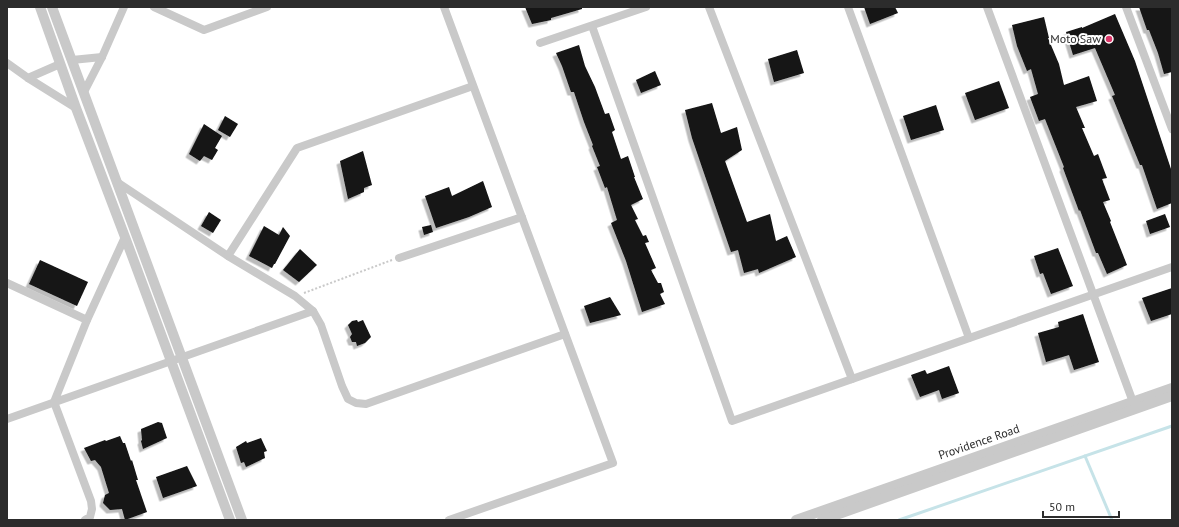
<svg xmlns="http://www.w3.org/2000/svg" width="1179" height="527" font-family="'PT Sans',sans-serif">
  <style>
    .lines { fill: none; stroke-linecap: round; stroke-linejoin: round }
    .stream { stroke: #c6e3e8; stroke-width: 3 }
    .building { fill: #131313; filter: url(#shadow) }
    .path { stroke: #c9c9c9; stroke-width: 2; stroke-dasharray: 2 2; stroke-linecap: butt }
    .minor { stroke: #c9c9c9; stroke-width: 8 }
    .tertiary { stroke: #c9c9c9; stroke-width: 10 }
    .poi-dot { fill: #db3668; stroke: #fff; stroke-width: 1.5 }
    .labels { text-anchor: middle; stroke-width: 4; stroke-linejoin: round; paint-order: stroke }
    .poi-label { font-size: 12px; fill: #2c2c2c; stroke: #fff; text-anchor: end }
    .street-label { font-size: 12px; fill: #2c2c2c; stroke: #fff }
  </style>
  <defs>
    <filter id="shadow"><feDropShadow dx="-3.5" dy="3.5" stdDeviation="0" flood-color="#0004"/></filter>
  </defs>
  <rect width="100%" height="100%" fill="#fff"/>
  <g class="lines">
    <!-- stream -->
    <g class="stream">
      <path d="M1085 456 1112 520"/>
      <path d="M899 520 1172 426"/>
    </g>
  </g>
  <!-- building -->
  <g class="building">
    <path d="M525 7H582V9L551 18V20L532 24Z"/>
    <path d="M864 7H895L898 13 870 24Z"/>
    <path d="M1139 7H1172V72L1164 74 1158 53 1149 30H1147Z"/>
    <path d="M1115 14 1135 61 1172 172V203L1157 209 1142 165H1140L1112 96 1115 95 1095 48 1073 55 1066 32 1082 27V28Z"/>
    <path d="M1044 17 1049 38H1048L1059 64 1064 85 1089 76 1097 101 1076 107 1085 128H1082L1094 156 1098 154 1107 178 1102 179 1110 200 1103 202 1111 221 1110 222 1127 265 1107 274 1098 253H1096L1080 210 1079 211 1063 168 1064 167 1045 119 1039 121 1030 97 1038 94 1031 69 1027 71 1017 46 1012 25Z"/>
    <path d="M579 45 585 66 595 87 605 114 609 113 615 130 612 132 621 159 628 156 635 177H634L643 199 631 205 638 219 635 220 643 236 646 235 649 242 645 243 656 268 651 270 658 283H661L664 292 660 294 665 304 642 312 626 261 611 223 617 220 607 187 605 188 597 167 600 166 592 146 593 145 584 122 574 92H571L562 66 556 53Z"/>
    <path d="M797 50 804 73 774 82 768 59Z"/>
    <path d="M655 71 661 85 641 93 636 80Z"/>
    <path d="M999 81 1009 108 975 120 965 93Z"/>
    <path d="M712 103 721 133 737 127 742 150 725 161 747 222 770 214 776 241 787 236 796 257 759 273 758 269 744 273 738 250 731 252 692 138 685 110Z"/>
    <path d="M936 105 944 130 911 140 903 116Z"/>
    <path d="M225 116 238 124 230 137 218 130Z"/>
    <path d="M204 124 222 136 215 148 218 150 212 160 204 156 200 161 189 154Z"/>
    <path d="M363 151 372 185 364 188V192L348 199 340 161Z"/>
    <path d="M483 181 492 207 469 217 436 228 425 196 449 187 452 196Z"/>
    <path d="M209 212 221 220 213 233 201 226Z"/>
    <path d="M1165 214 1170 227 1150 234 1146 221Z"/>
    <path d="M431 225 433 232 424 235 422 227Z"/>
    <path d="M264 226 279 235 283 227 290 236 275 264H274L272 268 249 256Z"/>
    <path d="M1058 248 1073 286 1051 294 1043 273 1040 274 1034 256Z"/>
    <path d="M300 249 317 265 299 282 283 270Z"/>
    <path d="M40 260 88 282 77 306 29 284Z"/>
    <path d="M1172 288V314L1151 321 1142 298Z"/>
    <path d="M610 297 621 315 590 323 584 306Z"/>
    <path d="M1083 314 1099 362 1074 370 1069 355 1046 362 1038 333 1059 327 1058 322Z"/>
    <path d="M357 320 358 322 363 320 371 337 365 343 357 346 356 342H352L350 337 352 334 348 325 352 321Z"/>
    <path d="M949 366 959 393 942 399 939 390 920 397 911 375 925 370 927 374Z"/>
    <path d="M158 422 162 423 167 438 143 449 141 441 142 440 141 429Z"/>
    <path d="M120 436 123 443H125L131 461 132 460 138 480H136L147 512 125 520 122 509 110 510 103 503 105 495 109 493 101 467 95 460 91 461 84 448 105 440 106 441Z"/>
    <path d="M261 438 267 451 264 452 265 458 246 467 244 462 241 463 236 447 246 441 247 443Z"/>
    <path d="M187 466 197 486 163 498 156 477Z"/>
  </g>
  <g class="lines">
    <!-- path -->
    <path class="path" d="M304 293 392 260"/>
    <!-- minor -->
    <g class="minor">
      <path d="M154 7 204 30 267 7"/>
      <path d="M444 7 613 463 449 520"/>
      <path d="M709 7 852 379"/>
      <path d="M848 7 969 338"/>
      <path d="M987 7 1133 402"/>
      <path d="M1126 7 1172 129"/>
      <path d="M592 26 732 421 1172 267"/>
      <path d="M540 43 646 7"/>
      <path d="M72 60 102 57"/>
      <path d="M7 63 28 78 76 108"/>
      <path d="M28 78 60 64"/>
      <path d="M84 92 102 57 124 7"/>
      <path d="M117 182 228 256 295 296 313 311 321 325 342 386 348 399 356 403 366 404 565 334"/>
      <path d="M228 256 297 148 473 86"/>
      <path d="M399 258 522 217"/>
      <path d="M7 283 87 320"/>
      <path d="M7 419 313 311"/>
      <path d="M85 520 90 517 92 509 91 501 54 402 87 320 125 237"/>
    </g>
    <!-- tertiary -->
    <g class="tertiary">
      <path d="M40 7 76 108 125 237 230 520"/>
      <path d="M52 7 242 520"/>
      <path d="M796 520 1172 388"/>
      <path d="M822 520 1172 396"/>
    </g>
  </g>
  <!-- markers -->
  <circle class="poi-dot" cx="1109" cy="39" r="4"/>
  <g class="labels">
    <!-- poi labels -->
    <g class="poi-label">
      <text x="1101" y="43">Moto Saw</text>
    </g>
    <!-- street labels -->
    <g class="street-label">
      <text transform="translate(979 442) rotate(-19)" y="4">Providence Road</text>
    </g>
  </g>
  <!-- border -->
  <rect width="1179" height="527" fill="none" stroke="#2c2c2c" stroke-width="16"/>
  <!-- scale -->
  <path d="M1043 511v6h76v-6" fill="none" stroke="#2c2c2c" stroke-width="2"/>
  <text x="1049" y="511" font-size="12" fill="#2c2c2c" stroke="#ffffff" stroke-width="3" paint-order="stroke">50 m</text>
</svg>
